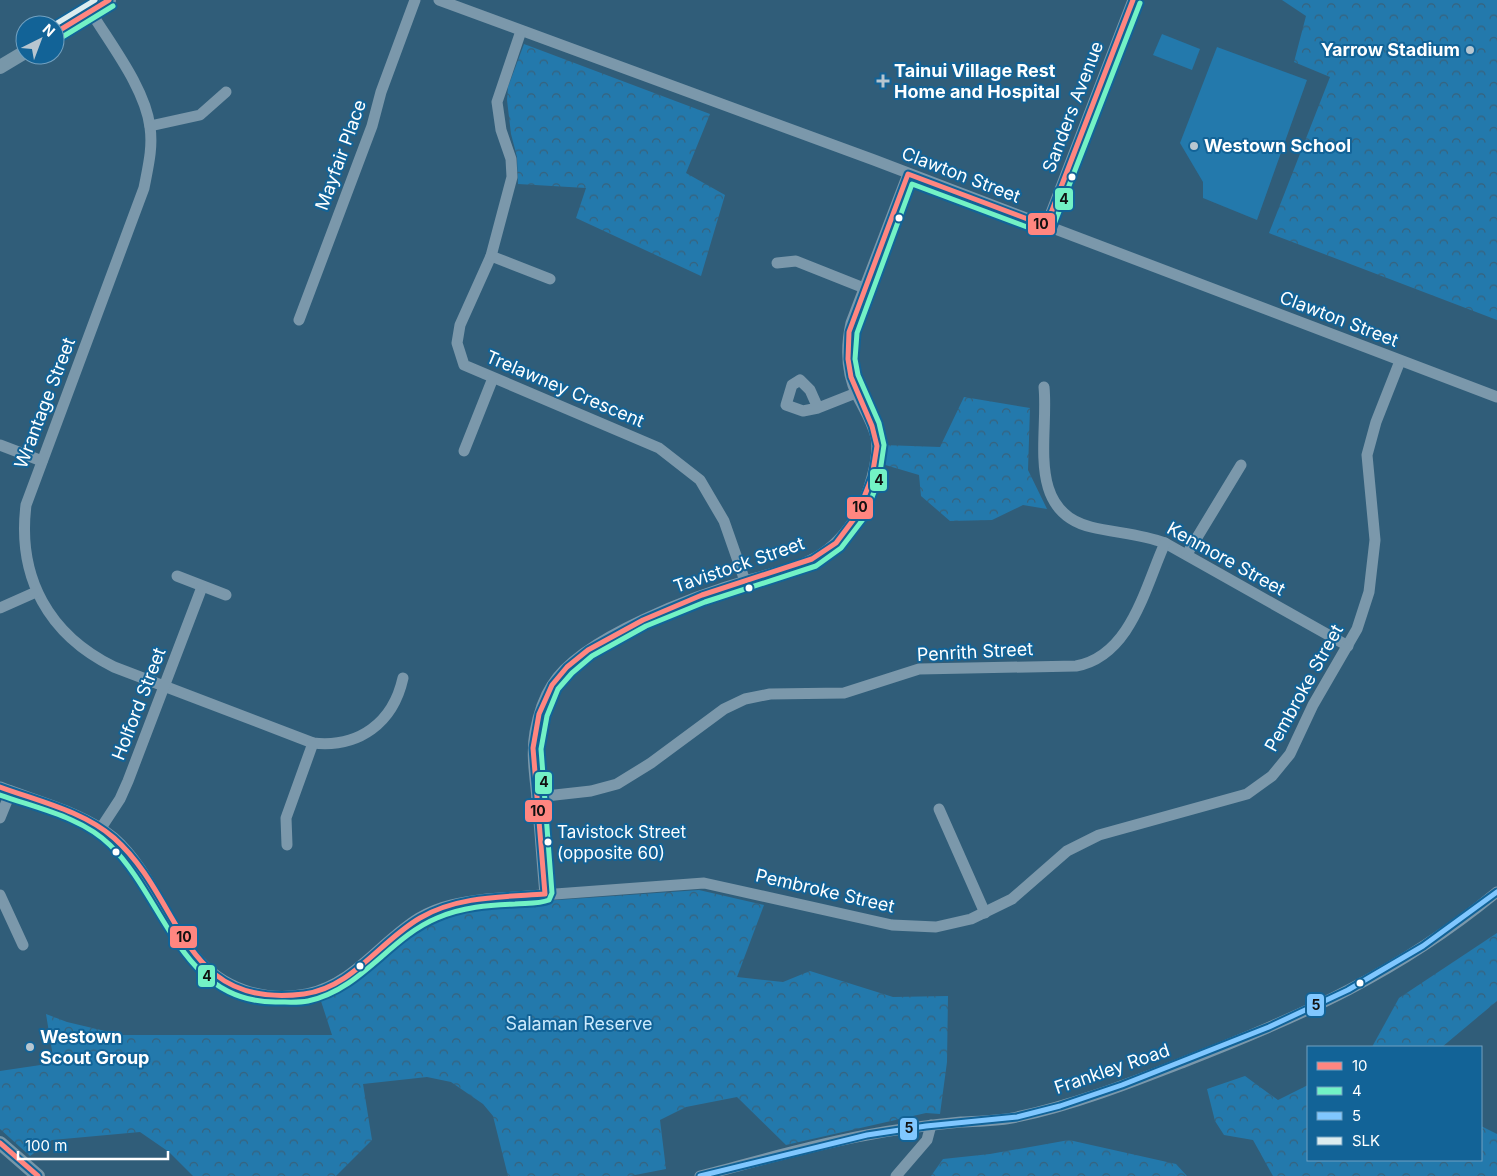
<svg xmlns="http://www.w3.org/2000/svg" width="1497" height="1176" font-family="Inter,sans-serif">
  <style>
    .grass { fill: #2379ac }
    .forest { fill: url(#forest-crowns) }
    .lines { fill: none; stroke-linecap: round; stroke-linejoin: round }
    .minor { stroke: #7b98ab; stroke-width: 11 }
    .major { stroke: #7897a9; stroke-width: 14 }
    .bus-1-casing { stroke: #126397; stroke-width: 9 }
    .bus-2-casing { stroke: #126397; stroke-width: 9 }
    .bus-3-casing { stroke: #126397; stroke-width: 9 }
    .bus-4-casing { stroke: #126397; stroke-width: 9 }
    .bus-1 { stroke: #ff8680; stroke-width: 5 }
    .bus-2 { stroke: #73f2c5; stroke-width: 5 }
    .bus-3 { stroke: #80c7ff; stroke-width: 5 }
    .bus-4 { stroke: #dcecef; stroke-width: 5 }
    .poi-dot { fill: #b7c6d0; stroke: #126397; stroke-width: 2 }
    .bus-dot { fill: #fff; stroke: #126397; stroke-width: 2 }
    .labels { text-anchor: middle; stroke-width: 4; stroke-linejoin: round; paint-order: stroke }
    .bus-label { font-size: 17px; fill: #fff; stroke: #126397; text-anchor: start }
    .poi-label { font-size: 18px; font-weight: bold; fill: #fff; stroke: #126397; text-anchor: start }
    .street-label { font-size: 18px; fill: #fff; stroke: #126397 }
    .park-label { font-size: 18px; fill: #cbeafd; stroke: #126397 }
    .line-badge { stroke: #126397; stroke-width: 2 }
    .pale-badge-label { font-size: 14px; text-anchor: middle; font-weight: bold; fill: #111 }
  </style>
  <defs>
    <pattern id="forest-crowns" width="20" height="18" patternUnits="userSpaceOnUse" patternTransform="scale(1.25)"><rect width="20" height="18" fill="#2379ac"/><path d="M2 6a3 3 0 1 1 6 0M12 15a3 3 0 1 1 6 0" fill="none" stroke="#38627c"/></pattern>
  </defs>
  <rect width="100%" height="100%" fill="#305d79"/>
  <!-- grass -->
  <g class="grass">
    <path d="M1162 34 1200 49 1192 70 1153 55Z"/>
    <path d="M1217 47 1307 80 1257 220 1203 198V182L1180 143Z"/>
  </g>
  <!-- forest -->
  <g class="forest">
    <path d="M1282 0H1497V320L1269 233 1330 77 1294 62 1306 16Z"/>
    <path d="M524 44 710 114 686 173 725 195 701 276 576 218 586 188 518 184 517 157 511 134 507 100 508 87Z"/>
    <path d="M964 397 1030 408 1028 470 1047 509 1023 505 992 520 950 521 921 496 919 475 882 464 883 445 940 447Z"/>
    <path d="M699 890 764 905 737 977 783 982 810 971 893 997 948 996 947 1062 940 1114 926 1113 786 1145 737 1097 686 1107 660 1120 666 1169 630 1176H508L493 1116 483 1104 451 1082 427 1077 363 1084 372 1140 336 1176H193L169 1152 140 1132 52 1140 30 1156 0 1129V1071L54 1063 46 1014 67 1022 122 1035H332L319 995 421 923 458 907Z"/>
    <path d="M1497 933V1001L1442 1047H1372L1399 998Z"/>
    <path d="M1245 1076 1278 1100 1308 1085V1160H1481V1126L1497 1134V1176H1273L1253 1140 1224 1135 1215 1121 1207 1089Z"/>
    <path d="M1069 1140 1176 1164 1187 1176H931L943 1159 990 1154Z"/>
  </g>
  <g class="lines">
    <!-- minor -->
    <g class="minor">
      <path d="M439 0 874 160 1497 397"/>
      <path d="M91 12C111 45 145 88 150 127 153 148 148 167 144 188L26 505C17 578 49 635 114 667L313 743C359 748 393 723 403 678"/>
      <path d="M521 31 497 102 501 130 511 159 512 177 491 256 460 325 457 343 464 365 659 448 700 480 724 521 745 581"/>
      <path d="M150 126 200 115 226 92"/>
      <path d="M1046 226 1133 0"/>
      <path d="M491 256 550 279"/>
      <path d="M777 263 796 261 864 288"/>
      <path d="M299 320 372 126 381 92 415 0"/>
      <path d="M1044 387C1049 435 1025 511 1091 527 1116 533 1141 534 1165 543L1348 646"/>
      <path d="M818 408 810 390 800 380 792 385 786 405 803 411 818 408 856 393"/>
      <path d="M0 445 42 461"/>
      <path d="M464 451 493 378"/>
      <path d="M1187 554 1241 465"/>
      <path d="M177 576 226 595"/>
      <path d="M0 608 36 592"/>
      <path d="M0 787C36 801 85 813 114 838 165 883 173 966 244 990 264 997 286 998 307 994 354 984 380 942 419 918 440 905 463 902 487 899L704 883 892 925 936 927 971 919 1012 899 1067 851 1099 835 1247 794 1272 776 1290 754 1313 705 1357 629 1369 592 1375 540 1367 455 1376 422 1400 361"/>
      <path d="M537 797 591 791 617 784 651 763 724 709 745 699 770 694 844 693 919 669 1076 666C1131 656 1145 587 1165 543"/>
      <path d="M939 809 985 913"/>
      <path d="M0 818 11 791"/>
      <path d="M101 828 120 799 128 781 202 587"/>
      <path d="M287 845 286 818 313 743"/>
      <path d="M545 894C542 862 540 830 537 798 535 776 531 754 535 732 538 716 543 699 552 685 581 637 699 594 752 579 799 566 830 561 857 515 868 496 880 458 876 437 872 421 864 409 857 395 846 372 846 346 851 323L908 174"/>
      <path d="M0 895 23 945"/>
      <path d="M700 1176C755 1162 811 1145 867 1135 898 1129 930 1125 961 1122 979 1121 999 1121 1017 1117 1074 1105 1130 1083 1184 1062 1302 1016 1399 973 1497 892"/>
      <path d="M896 1176 927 1140 931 1125"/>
    </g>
    <!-- major -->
    <g class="major">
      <path d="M55 33 109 0"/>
      <path d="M0 67 25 52"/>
      <path d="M0 1143 38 1176"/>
    </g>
    <defs>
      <g id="bus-1">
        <path d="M55 33 109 0"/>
        <path d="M0 787C38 801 83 811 114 838 184 900 180 1010 304 994 352 988 380 941 420 918 457 896 503 897 545 894L533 748 539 714 552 685 567 667 588 650 643 620 702 595 812 559 836 543 857 515 872 477 877 446 872 426 851 377 848 359 849 332 908 174 1046 226 1133 0"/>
        <path d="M0 1143 38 1176"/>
      </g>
      <g id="bus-2">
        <path d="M59 39 113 6"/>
        <path d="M0 795C36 808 82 817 110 845 166 900 181 1004 278 1002 287 1002 298 1003 308 1001 362 989 389 938 437 918 462 907 489 905 515 904 526 903 539 904 549 900L552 893 541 749 547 716 558 689 572 673 592 656 646 626 705 602 816 566 841 548 864 518 879 479 884 445 879 423 858 375 855 359 857 333 912 184 1043 233 1051 232 1140 3"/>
      </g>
      <path id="bus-3" d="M700 1176 867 1135 926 1126 1017 1117 1060 1106 1122 1085 1269 1027 1348 990 1423 946 1497 892"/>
      <path id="bus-4" d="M54 25 95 0"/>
    </defs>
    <!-- bus-1 casing -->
    <use href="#bus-1" class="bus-1-casing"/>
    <!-- bus-2 casing -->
    <use href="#bus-2" class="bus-2-casing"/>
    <!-- bus-3 casing -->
    <use href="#bus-3" class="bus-3-casing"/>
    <!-- bus-4 casing -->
    <use href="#bus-4" class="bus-4-casing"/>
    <!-- bus-1 -->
    <use href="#bus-1" class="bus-1"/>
    <!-- bus-2 -->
    <use href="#bus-2" class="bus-2"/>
    <!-- bus-3 -->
    <use href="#bus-3" class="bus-3"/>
    <!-- bus-4 -->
    <use href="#bus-4" class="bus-4"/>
  </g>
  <!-- markers -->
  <g class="poi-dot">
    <circle cx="1470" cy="50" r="5"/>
    <path d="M880.5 73.5h5v5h5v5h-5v5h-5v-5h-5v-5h5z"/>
    <circle cx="1194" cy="146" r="5"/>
    <circle cx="30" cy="1047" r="5"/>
  </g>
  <g class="bus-dot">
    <circle cx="1072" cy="177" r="4.5"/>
    <circle cx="899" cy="218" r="4.5"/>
    <circle cx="749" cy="588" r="4.5"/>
    <circle cx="548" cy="842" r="4.5"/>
    <circle cx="116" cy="852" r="4.5"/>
    <circle cx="360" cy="966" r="4.5"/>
    <circle cx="1360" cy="983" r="4.5"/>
  </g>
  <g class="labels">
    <!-- bus labels -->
    <g class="bus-label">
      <text x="557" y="838">Tavistock Street<tspan x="557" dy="21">(opposite 60)</tspan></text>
    </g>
    <!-- poi labels -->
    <g class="poi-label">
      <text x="1460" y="56" text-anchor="end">Yarrow Stadium</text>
      <text x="894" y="77">Tainui Village Rest<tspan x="894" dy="21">Home and Hospital</tspan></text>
      <text x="1204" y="152">Westown School</text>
      <text x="40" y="1043">Westown<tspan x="40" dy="21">Scout Group</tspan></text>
    </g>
    <!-- street labels -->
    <g class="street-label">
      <text transform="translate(1073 107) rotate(-69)" y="6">Sanders Avenue</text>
      <text transform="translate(341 155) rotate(-70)" y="6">Mayfair Place</text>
      <text transform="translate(961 175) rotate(21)" y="6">Clawton Street</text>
      <text transform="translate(1339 319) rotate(21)" y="6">Clawton Street</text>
      <text transform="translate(565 389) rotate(23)" y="6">Trelawney Crescent</text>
      <text transform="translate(45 403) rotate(-69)" y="6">Wrantage Street</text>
      <text transform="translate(1226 559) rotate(29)" y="6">Kenmore Street</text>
      <text transform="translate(739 565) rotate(-19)" y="6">Tavistock Street</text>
      <text transform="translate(975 652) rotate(-3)" y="6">Penrith Street</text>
      <text transform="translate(1304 688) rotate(-61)" y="6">Pembroke Street</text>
      <text transform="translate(139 704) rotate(-69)" y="6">Holford Street</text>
      <text transform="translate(825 891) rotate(13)" y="6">Pembroke Street</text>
      <text transform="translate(1112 1069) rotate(-19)" y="6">Frankley Road</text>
    </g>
    <!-- park labels -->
    <g class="park-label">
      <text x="579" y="1030">Salaman Reserve</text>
    </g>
  </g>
  <g class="line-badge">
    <rect x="1054" y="187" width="20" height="24" rx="5" fill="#73f2c5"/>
    <rect x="1027" y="212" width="29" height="24" rx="5" fill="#ff8680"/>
    <rect x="869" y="468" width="19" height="24" rx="5" fill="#73f2c5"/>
    <rect x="846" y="496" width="28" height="24" rx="5" fill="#ff8680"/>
    <rect x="534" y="771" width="19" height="24" rx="5" fill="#73f2c5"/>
    <rect x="524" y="799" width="29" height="24" rx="5" fill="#ff8680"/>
    <rect x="169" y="925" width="29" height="24" rx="5" fill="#ff8680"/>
    <rect x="197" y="964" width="19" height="24" rx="5" fill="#73f2c5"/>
    <rect x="1306" y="993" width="19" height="24" rx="5" fill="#80c7ff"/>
    <rect x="899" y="1117" width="19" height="24" rx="5" fill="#80c7ff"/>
  </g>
  <g class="pale-badge-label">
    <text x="1064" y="204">4</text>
    <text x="1041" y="229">10</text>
    <text x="879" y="485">4</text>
    <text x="860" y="512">10</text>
    <text x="544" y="787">4</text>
    <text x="538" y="816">10</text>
    <text x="184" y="942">10</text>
    <text x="207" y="981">4</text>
    <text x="1316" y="1010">5</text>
    <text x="909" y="1133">5</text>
  </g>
  <!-- legend -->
  <rect x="1307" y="1046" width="175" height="115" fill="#126397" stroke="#71a1c1"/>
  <rect x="1317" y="1062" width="25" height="8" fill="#ff8680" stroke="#71a1c1"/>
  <text x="1352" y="1071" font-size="15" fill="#ffffff">10</text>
  <rect x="1317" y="1087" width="25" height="8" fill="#73f2c5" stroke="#71a1c1"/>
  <text x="1352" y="1096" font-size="15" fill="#ffffff">4</text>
  <rect x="1317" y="1112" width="25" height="8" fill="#80c7ff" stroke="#71a1c1"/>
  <text x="1352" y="1121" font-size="15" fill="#ffffff">5</text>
  <rect x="1317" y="1137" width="25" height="8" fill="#dcecef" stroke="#71a1c1"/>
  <text x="1352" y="1146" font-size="15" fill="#ffffff">SLK</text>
  <!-- north arrow -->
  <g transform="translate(40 40) rotate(42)"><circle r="24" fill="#126397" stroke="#71a1c1"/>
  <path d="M0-4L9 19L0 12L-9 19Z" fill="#b7c6d0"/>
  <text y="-8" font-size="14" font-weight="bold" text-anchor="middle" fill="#ffffff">N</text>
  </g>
  <!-- scale -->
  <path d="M18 1151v8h150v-8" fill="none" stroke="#ffffff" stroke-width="2.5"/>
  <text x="25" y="1151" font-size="15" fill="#ffffff" stroke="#126397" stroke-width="4" paint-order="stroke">100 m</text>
</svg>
